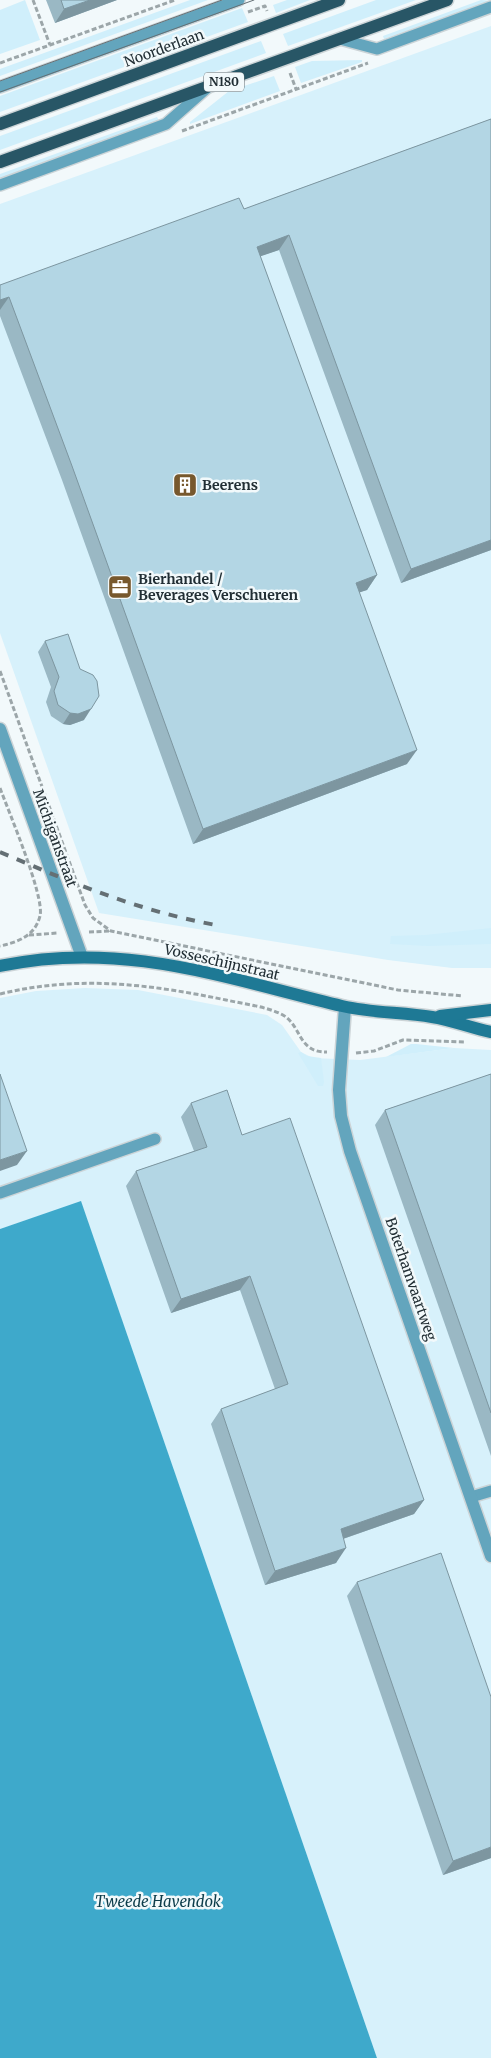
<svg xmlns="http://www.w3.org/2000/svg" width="491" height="2058" font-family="Merriweather,serif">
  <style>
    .built { fill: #d7f1fb }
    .green { fill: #d0effb }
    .water { fill: #3ea9cb }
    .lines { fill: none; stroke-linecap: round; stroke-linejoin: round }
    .lane-casing { stroke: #ccd4d7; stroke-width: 14 }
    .street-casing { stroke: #ccd4d7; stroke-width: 15 }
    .secondary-casing { stroke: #ccd4d7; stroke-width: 15 }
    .primary-casing { stroke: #ccd4d7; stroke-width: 15 }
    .path { stroke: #9ca6a9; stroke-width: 3; stroke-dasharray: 5 2.5; stroke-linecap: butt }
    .lane { stroke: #63a5bd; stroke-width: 11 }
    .street { stroke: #63a5bd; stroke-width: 12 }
    .secondary { stroke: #1e7995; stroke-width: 12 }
    .primary { stroke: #285666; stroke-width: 12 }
    .tram { stroke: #646f74; stroke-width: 1 }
    .rail { stroke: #646f74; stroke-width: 4; stroke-dasharray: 9 9; stroke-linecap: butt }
    .wall { fill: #9ab8c4 }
    .shaded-wall { fill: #7d96a0 }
    .building { fill: #b3d6e4; stroke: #7d96a0 }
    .labels { text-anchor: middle; stroke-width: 5; stroke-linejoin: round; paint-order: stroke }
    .shield { fill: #f2f9fb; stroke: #606b70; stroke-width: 1 }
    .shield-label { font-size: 12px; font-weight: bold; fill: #212e34 }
    .street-label { font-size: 14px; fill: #212e34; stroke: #f2f9fb }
    .poi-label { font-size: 14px; font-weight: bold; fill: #212e34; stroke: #f2f9fb; text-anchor: start }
    .water-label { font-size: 15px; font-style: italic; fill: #0d3d4b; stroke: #f2f9fb }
  </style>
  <rect width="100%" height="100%" fill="#f2f9fb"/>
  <!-- built -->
  <g class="built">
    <path d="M491 26V968H452L388 960 99 913 0 633V204Z"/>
    <path d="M85 988 138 990 267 1015 282 1025 301 1052 313 1058 360 1060 454 1048 491 1050V2058H377L81 1202 0 1229V998L36 991Z"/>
  </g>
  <!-- green -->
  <g class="green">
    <path d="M25 0 40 40 0 54V10Z"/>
    <path d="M190 0H208L0 76V69Z"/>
    <path d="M287 0H310L276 13 273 5Z"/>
    <path d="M376 0H416L288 46 283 34Z"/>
    <path d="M481 0 491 1 384 39 383 36Z"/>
    <path d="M242 8 248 22 0 112V96Z"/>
    <path d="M261 41 266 53 0 150V136Z"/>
    <path d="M362 60V62L301 83 295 67 312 61Z"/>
    <path d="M274 76 280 91 190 124V122L229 91Z"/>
    <path d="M157 117 159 121 0 179V174Z"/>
    <path d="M491 928V944L428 946 390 944 391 936 425 935Z"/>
    <path d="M411 1044H416L454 1048 386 1057Z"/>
    <path d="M301 1052 307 1056 321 1058 324 1082 323 1086H318L298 1053Z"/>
  </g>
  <!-- water -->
  <path class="water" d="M81 1201 377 2058H0V1229Z"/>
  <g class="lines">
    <defs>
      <g id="lane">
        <path d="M340 39 377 49 491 7"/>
        <path d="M0 87 239 0"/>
        <path d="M0 185 166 124 208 87"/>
        <path d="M0 1193 155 1139"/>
        <path d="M471 1497 491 1491"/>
      </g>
      <g id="street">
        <path d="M0 729 82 957"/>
        <path d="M345 1007 339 1090 341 1116 350 1151 491 1556"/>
      </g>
      <g id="secondary">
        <path d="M0 966C123 940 224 978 342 1006 371 1013 403 1012 432 1017 452 1020 471 1028 491 1032"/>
        <path d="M440 1016 491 1010"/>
      </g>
      <g id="primary">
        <path d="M0 124 339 0"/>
        <path d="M0 162 447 0"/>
      </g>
    </defs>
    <!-- lane casing -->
    <use href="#lane" class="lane-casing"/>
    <!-- street casing -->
    <use href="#street" class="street-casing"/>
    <!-- secondary casing -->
    <use href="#secondary" class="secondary-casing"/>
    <!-- primary casing -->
    <use href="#primary" class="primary-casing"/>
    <!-- path -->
    <g class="path">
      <path d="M33 0 50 45"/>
      <path d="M248 12 265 6 267 11"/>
      <path d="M0 63 175 0"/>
      <path d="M290 73 296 89"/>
      <path d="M182 131 368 63"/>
      <path d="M0 671 85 905 93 918 111 931 398 990 463 996"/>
      <path d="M0 788C8 810 45 897 40 916 35 936 18 942 0 946"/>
      <path d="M89 932 110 931"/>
      <path d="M29 935 58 933"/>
      <path d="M0 994C77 975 149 984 226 1000 244 1004 264 1006 281 1014 302 1024 297 1053 327 1052"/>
      <path d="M356 1053 374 1051 403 1040 465 1042"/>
    </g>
    <!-- lane -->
    <use href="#lane" class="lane"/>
    <!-- street -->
    <use href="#street" class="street"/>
    <!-- secondary -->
    <use href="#secondary" class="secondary"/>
    <!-- primary -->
    <use href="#primary" class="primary"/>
    <!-- tram -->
    <g class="tram">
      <path d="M0 81 222 0"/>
      <path d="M0 92 254 0"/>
    </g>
    <!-- rail -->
    <path class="rail" d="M0 852C72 883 139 911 216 925"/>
  </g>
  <!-- wall -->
  <g class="wall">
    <path d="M46 0H117L55 23Z"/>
    <path d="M491 119V550L401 583 279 250 260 256 377 575 367 590 359 592 407 764 193 844 62 480 0 316V285L244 209Z"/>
    <path d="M45 641 84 720 70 725 63 724 51 716 46 702 51 687 38 652Z"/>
    <path d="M491 1074V1456L375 1125 385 1110Z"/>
    <path d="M191 1103 242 1135 424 1500 414 1514 343 1539 336 1563 265 1585 211 1424 221 1409 275 1389 240 1290 171 1313 126 1186 136 1171 194 1151 181 1117Z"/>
    <path d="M357 1582 491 1858 443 1875 347 1596Z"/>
  </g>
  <!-- shaded-wall -->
  <g class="shaded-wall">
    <path d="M90 0H117L55 23 64 9Z"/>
    <path d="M289 235 279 250 247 261 257 247Z"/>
    <path d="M9 297 0 310V300Z"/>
    <path d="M491 540V550L401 583 411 569Z"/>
    <path d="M377 575 367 590 346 597 356 583Z"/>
    <path d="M91 709 84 720 70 725 63 724 70 713Z"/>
    <path d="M417 750 407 764 193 844 203 829Z"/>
    <path d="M27 1151 17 1165 0 1171V1160Z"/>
    <path d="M250 1276 240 1290 171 1313 181 1299Z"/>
    <path d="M424 1500 414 1514 331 1543 341 1529Z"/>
    <path d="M346 1548 336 1563 265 1585 275 1571Z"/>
    <path d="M491 1847V1858L443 1875 453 1861Z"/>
  </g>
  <!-- building -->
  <g class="building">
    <path d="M61 0H90L64 9Z"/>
    <path d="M491 119V540L411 569 289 235 257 247 377 575 356 583 417 750 203 829 72 466 9 297 0 300V285L239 198 244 209Z"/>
    <path d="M68 634 80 669 93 675 97 681 99 696 91 709 78 714 70 713 58 705 54 691 59 677 45 641Z"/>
    <path d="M0 1074 27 1151 0 1160Z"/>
    <path d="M491 1074V1413L385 1110Z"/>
    <path d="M227 1090 242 1135 290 1118 424 1500 341 1529 346 1548 275 1571 221 1409 288 1384 250 1276 181 1299 136 1171 207 1147 191 1103Z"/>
    <path d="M441 1553 491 1697V1847L453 1861 357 1582Z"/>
  </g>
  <!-- icons -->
  <defs>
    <symbol id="building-square" viewBox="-11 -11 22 22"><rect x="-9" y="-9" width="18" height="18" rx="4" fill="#77582d" stroke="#f2f9fb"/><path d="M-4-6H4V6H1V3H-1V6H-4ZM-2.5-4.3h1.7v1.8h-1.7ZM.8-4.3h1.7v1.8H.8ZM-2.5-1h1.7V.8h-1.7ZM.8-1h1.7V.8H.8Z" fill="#fff"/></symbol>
    <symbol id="office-square" viewBox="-11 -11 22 22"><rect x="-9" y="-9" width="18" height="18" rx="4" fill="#77582d" stroke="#f2f9fb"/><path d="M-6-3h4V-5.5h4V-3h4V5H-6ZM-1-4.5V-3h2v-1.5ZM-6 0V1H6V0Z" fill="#fff"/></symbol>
  </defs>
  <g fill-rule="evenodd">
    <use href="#building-square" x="171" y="471" width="28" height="28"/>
    <use href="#office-square" x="106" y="573" width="28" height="28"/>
  </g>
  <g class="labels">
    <!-- shield labels -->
    <rect class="shield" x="204" y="72.5" width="40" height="19" rx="4"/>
    <g class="shield-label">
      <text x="224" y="86">N180</text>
    </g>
    <!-- street labels -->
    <g class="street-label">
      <text transform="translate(164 48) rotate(-20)" y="5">Noorderlaan</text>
      <text transform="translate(55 838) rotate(70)" y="5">Michiganstraat</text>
      <text transform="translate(222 962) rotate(13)" y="5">Vosseschijnstraat</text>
      <text transform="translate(411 1279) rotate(71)" y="5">Boterhamvaartweg</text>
    </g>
    <!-- poi labels -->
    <g class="poi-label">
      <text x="202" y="490">Beerens</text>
      <text x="138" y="584">Bierhandel /<tspan x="138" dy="16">Beverages Verschueren</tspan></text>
    </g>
    <!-- water labels -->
    <g class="water-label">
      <text x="158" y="1907">Tweede Havendok</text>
    </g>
  </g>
</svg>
